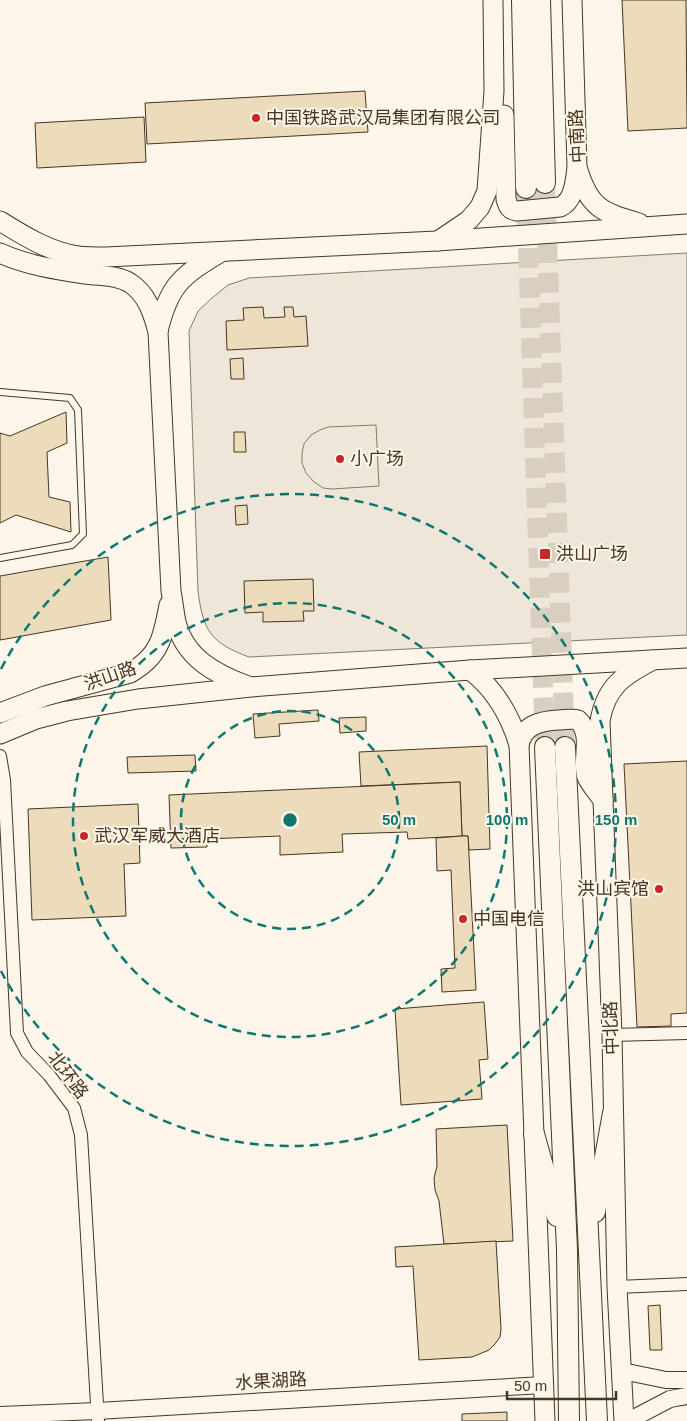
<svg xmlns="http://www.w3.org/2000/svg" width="687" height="1421" font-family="Helvetica,'Noto Sans SC',sans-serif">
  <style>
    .green { fill: #ede6d9; stroke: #887966 }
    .parking { fill: #ede7d9; stroke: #887966 }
    .building { fill: #ecdcbc; stroke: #4a3520 }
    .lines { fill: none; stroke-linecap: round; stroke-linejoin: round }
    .primary-tunnel { stroke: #d8cfc1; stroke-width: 20; stroke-dasharray: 20 10; stroke-linecap: butt }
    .service-casing { stroke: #4a3520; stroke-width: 8 }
    .minor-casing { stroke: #4a3520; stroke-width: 14 }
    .tertiary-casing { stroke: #4a3520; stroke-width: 18 }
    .secondary-casing { stroke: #4a3520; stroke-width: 21 }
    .primary-casing { stroke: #4a3520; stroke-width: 22 }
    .service { stroke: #fbf6e9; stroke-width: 6 }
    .minor { stroke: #fbf6e9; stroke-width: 12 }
    .tertiary { stroke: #fbf6e9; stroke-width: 16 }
    .secondary { stroke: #fbf6e9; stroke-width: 19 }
    .primary { stroke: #fbf6e9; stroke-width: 20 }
    .ring { fill: none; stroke: #0f766e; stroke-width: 2.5; stroke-dasharray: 9 6 }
    .poi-dot { fill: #c62828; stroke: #fbf6e9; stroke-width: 2 }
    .labels { text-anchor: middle; stroke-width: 4; stroke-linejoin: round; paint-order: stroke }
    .poi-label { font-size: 18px; fill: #4a3520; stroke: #fbf6e9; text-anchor: start }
    .street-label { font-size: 18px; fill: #4a3520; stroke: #fbf6e9 }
    .centre { fill: #0f766e; stroke: #fbf6e9; stroke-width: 2.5 }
    .ring-label { font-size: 15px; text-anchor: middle; font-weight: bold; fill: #0f766e; stroke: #fbf6e9; stroke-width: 4; stroke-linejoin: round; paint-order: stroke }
  </style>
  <rect width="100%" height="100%" fill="#fbf6e9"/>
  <!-- green -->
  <path class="green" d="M687 253V635L249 657C211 643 203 631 198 591L189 331 198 311 212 298 228 285 249 278Z"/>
  <!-- parking -->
  <path class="parking" d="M376 425 379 486 332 489 323 488 313 481 306 473 302 463V453L304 444 311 435 320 430 328 427Z"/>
  <!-- building -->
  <g class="building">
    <path d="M622 0H686L687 128 628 131Z"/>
    <path d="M365 91 368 132 147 144 145 103Z"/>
    <path d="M144 117 146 162 37 168 35 123Z"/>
    <path d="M263 307 264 318 285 317 284 307H293L294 317 306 316 308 346 227 350 226 321 244 320 243 308Z"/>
    <path d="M243 358 244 379H231L230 359Z"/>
    <path d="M66 412 67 443 47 452 49 497 70 502 71 532 16 515 0 523V433L10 436Z"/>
    <path d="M234 432H245L246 452H234Z"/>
    <path d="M247 505 248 524 236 525 235 506Z"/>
    <path d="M108 557 111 620 0 640V576Z"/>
    <path d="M313 579 314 611H303L304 621 263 622V612L245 613 244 581Z"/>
    <path d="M318 710 319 721 279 724 280 736 255 738 253 714Z"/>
    <path d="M366 717V731L340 733 339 718Z"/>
    <path d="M487 746 490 849 469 850 468 836H462L460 782 361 786 359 752Z"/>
    <path d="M195 755 196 771 128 773 127 757Z"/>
    <path d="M687 761V1013L671 1014V1026L637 1027 624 764Z"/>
    <path d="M460 782 462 836 408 839 407 832 342 834 343 852 280 855V836L207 839V847L171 848 169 795Z"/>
    <path d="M138 804 140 863 124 864 126 916 32 920 28 809Z"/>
    <path d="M462 836H468L476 990 442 992 441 969 455 968 451 870 437 871 436 838Z"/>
    <path d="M484 1002 488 1059 479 1060 482 1099 401 1105 395 1009Z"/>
    <path d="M507 1125 513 1241 444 1244 439 1201 435 1190 434 1178 437 1166 436 1129Z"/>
    <path d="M496 1241 501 1329 500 1337 495 1344 489 1350 472 1357 419 1360 413 1266 396 1267 395 1247Z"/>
    <path d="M660 1305 662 1350H650L648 1306Z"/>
    <path d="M507 1412V1421H462V1414Z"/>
  </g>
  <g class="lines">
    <!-- primary-tunnel -->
    <g class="primary-tunnel">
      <path d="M545 183 565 747"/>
      <path d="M526 188 545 747"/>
    </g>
    <defs>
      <path id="service" d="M0 392 70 398 78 410 83 534 72 545 0 558"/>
      <g id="minor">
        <path d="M0 756 4 780 17 1033 27 1052 49 1075 74 1108 81 1135 98 1421"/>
        <path d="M612 1035 687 1033"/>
        <path d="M617 1287 687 1284"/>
      </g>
      <g id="tertiary">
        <path d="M622 1371 666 1380H687"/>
        <path d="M0 1415 97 1411 544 1385"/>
        <path d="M628 1421 670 1399 687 1396"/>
      </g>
      <g id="secondary">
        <path d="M572 0 577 167C589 208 601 212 639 223"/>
        <path d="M504 115 506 199C508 206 509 210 517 211L560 207C574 201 575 182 577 168"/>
        <path d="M0 221C24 236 50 252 78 256 87 257 97 257 106 257L437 241 687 224"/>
        <path d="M438 241 469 220 480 207 487 191 494 91 493 0"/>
        <path d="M0 253C26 265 57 270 85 274 100 276 117 275 130 283 147 294 153 313 158 332L171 591C173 601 174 612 176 622 185 658 215 674 248 686"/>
        <path d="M158 331C169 285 181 276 221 252"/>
        <path d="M470 670C495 689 510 715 519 745L545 1421"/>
        <path d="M0 713 45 696 130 673C160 656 163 637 169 605"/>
        <path d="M0 734 36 719 67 711 138 699 251 687 470 670 687 658"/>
        <path d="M519 745C523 725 540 721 558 720 565 720 572 718 578 720 594 735 581 760 587 777 590 784 598 793 603 800"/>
        <path d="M624 1421 617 1287 612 1035 600 721C606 686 624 675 653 660"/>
      </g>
      <g id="primary">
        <path d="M522 0 526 188"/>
        <path d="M540 0 545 183"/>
        <path d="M545 747 567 1250 569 1421"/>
        <path d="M565 747 597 1421"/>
        <path d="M534 1134 557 1216"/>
        <path d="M595 1212 613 1113"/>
      </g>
    </defs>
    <!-- service casing -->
    <use href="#service" class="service-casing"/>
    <!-- minor casing -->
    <use href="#minor" class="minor-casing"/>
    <!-- tertiary casing -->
    <use href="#tertiary" class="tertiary-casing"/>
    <!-- secondary casing -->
    <use href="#secondary" class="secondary-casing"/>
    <!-- primary casing -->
    <use href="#primary" class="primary-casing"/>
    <!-- service -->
    <use href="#service" class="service"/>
    <!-- minor -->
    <use href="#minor" class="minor"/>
    <!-- tertiary -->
    <use href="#tertiary" class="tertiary"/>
    <!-- secondary -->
    <use href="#secondary" class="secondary"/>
    <!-- primary -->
    <use href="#primary" class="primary"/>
  </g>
  <!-- distance rings -->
  <g class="ring">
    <circle cx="290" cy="820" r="109"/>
    <circle cx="290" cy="820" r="217"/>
    <path d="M1 669A326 326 0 1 1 1 971"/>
  </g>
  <!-- markers -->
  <g class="poi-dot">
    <circle cx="256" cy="118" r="5"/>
    <circle cx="340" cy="459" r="5"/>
    <rect x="539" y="548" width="12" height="12" rx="2.5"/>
    <circle cx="84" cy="836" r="5"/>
    <circle cx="659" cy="889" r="5"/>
    <circle cx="463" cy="919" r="5"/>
  </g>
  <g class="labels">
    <!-- poi labels -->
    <g class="poi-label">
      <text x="266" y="124">中国铁路武汉局集团有限公司</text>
      <text x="350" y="465">小广场</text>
      <text x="556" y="560">洪山广场</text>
      <text x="94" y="842">武汉军威大酒店</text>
      <text x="649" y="895" text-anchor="end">洪山宾馆</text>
      <text x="473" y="925">中国电信</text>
    </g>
    <!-- street labels -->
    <g class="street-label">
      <text transform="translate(577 136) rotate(-93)" y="6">中南路</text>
      <text transform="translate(110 676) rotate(-19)" y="6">洪山路</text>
      <text transform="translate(611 1028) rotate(-92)" y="6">中北路</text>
      <text transform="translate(68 1075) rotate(53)" y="6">北环路</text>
      <text transform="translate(271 1381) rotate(-3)" y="6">水果湖路</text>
    </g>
  </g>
  <circle cx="290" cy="820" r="8" class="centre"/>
  <g class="ring-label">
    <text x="399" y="825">50 m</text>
    <text x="507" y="825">100 m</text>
    <text x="616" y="825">150 m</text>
  </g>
  <!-- scale -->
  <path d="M507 1391v8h109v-8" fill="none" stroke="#4a3520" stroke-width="2.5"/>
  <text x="514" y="1391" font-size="15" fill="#4a3520" stroke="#fbf6e9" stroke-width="4" paint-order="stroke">50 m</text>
</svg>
